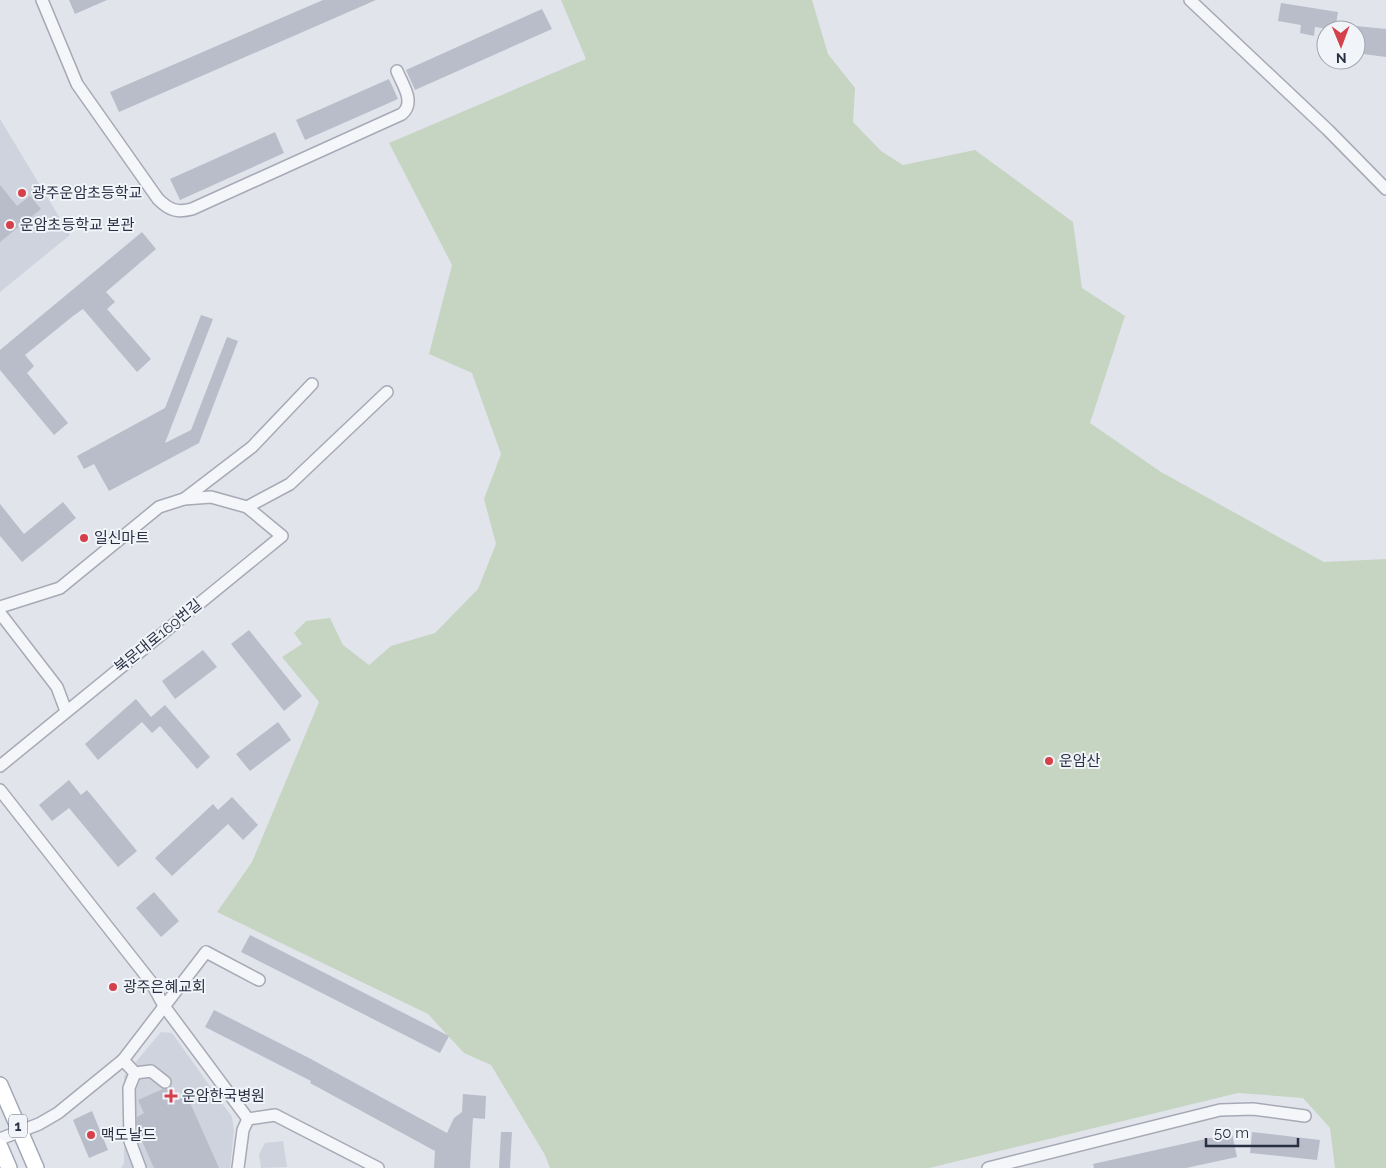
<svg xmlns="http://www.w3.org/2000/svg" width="1386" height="1168" font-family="Raleway,'Noto Sans KR',sans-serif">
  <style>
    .built { fill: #cfd3dd }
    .green { fill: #c5d5c2 }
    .building { fill: #b8bdc9 }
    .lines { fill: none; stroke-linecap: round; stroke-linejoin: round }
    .minor-casing { stroke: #a7aab6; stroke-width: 14 }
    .major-casing { stroke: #a0a7b7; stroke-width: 18 }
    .minor { stroke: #f5f6f9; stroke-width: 11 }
    .major { stroke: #fff; stroke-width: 15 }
    .poi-dot { fill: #d5414a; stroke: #f1f4f8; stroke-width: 2 }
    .labels { text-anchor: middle; stroke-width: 4; stroke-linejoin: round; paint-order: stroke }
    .shield { fill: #f1f4f8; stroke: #656b7a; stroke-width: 1 }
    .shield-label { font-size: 14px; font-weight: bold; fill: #293044 }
    .poi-label { font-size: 15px; fill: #293044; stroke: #f1f4f8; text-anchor: start }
    .street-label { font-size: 15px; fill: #293044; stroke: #f1f4f8 }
  </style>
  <rect width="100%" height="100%" fill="#e2e4eb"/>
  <!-- built -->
  <g class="built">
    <path d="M0 119 70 235 0 292Z"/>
    <path d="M161 1032 172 1033 232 1117 234 1130 230 1168H121L124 1163V1076Z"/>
    <path d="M283 1141 287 1167 261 1168 259 1154 265 1143Z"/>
  </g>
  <!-- green -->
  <path class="green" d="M561 0H812L828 54 855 88 853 122 881 151 903 165 975 150 1073 222 1082 288 1125 316 1090 423 1161 472 1324 562 1386 559V1168H1335L1330 1128 1303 1098 1238 1093 929 1168H550L545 1155 491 1065 464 1053 428 1014 217 912 252 862 319 702 282 657 302 644 294 633 306 621 330 618 343 645 369 665 391 646 435 633 478 589 496 544 484 499 501 454 472 373 429 354 452 265 389 143 586 59Z"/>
  <!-- building -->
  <g class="building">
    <path d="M69 0H107L75 14Z"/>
    <path d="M323 0H376L119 112 110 92Z"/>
    <path d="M1281 3 1338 12 1335 30 1315 27 1314 36 1300 33 1301 25 1278 21Z"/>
    <path d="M542 9 552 29 415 90 406 70Z"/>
    <path d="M1356 26 1386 29V57L1363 54V46L1356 45Z"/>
    <path d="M389 79 398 99 305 140 296 120Z"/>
    <path d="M275 132 284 153 180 200 170 179Z"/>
    <path d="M0 185 17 206 30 196 41 209 0 242Z"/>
    <path d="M142 232 156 249 106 292 115 302 107 309 151 359 137 372 83 309 73 316 25 355 34 366 27 373 68 423 54 435 0 370V350Z"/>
    <path d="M201 315 213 319 165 443 191 430 227 337 238 341 199 443 109 491 94 464 84 469 77 456 165 408Z"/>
    <path d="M63 502 76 518 22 562 0 536V504L24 534Z"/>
    <path d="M249 630 302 696 284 711 231 644Z"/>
    <path d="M203 650 217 667 175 699 162 681Z"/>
    <path d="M136 699 151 717 165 705 210 757 197 769 160 726 152 733 142 722 98 760 85 744Z"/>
    <path d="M278 722 291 740 250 771 236 754Z"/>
    <path d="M69 780 81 795 87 790 137 851 118 867 69 808 52 821 39 805Z"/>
    <path d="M232 797 258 825 243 840 228 824 172 876 155 858 213 804 218 810Z"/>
    <path d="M154 892 179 921 161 937 136 908Z"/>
    <path d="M250 935 449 1036 440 1053 241 952Z"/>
    <path d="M214 1010 309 1058 447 1133 454 1118 462 1112 463 1094 486 1096 485 1119 473 1118 470 1168H434L435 1151 310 1083 311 1081 205 1027Z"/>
    <path d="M163 1089H168L174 1101 187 1096 219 1168H154L137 1130V1117L144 1113 138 1100Z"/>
    <path d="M92 1111 108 1150 89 1158 73 1120Z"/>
    <path d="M501 1132H512L510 1168H499Z"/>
    <path d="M1252 1132 1320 1140 1317 1160 1250 1153Z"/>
    <path d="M1232 1133 1237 1157 1186 1168H1094L1093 1164Z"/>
  </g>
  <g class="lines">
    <defs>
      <g id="minor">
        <path d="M42 0 77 84 158 199C169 210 177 213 192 209L402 114C416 102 402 84 397 71"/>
        <path d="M1190 0 1328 130 1386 189"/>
        <path d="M184 499 252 447 312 384"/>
        <path d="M0 607 60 588 159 507 184 499 211 497 247 507 290 484 387 392"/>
        <path d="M0 613 57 687 66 711"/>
        <path d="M0 766 282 536 247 507"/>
        <path d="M0 790 151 982 164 1006 248 1119 243 1130 238 1168"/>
        <path d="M123 1060 135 1073 129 1088 130 1141 140 1168"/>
        <path d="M135 1073 151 1071 165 1082"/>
        <path d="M248 1119 275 1115 378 1168"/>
        <path d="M0 1139 39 1124 58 1113 123 1060 206 952 259 980"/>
        <path d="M988 1168 1220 1110 1253 1109 1305 1116"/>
      </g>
      <g id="major">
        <path d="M0 1085 36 1168"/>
        <path d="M0 1147 9 1168"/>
      </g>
    </defs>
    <!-- minor casing -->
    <use href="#minor" class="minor-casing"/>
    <!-- major casing -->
    <use href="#major" class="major-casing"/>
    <!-- minor -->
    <use href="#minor" class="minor"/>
    <!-- major -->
    <use href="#major" class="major"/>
  </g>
  <!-- markers -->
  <g class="poi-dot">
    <circle cx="22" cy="193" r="5"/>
    <circle cx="10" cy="225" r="5"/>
    <circle cx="84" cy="538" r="5"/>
    <circle cx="1049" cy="761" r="5"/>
    <circle cx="113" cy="987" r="5"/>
    <path d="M168.5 1088.5h5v5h5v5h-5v5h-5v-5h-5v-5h5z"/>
    <circle cx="91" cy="1135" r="5"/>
  </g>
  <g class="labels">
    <!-- shield labels -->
    <rect class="shield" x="9" y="1114.5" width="18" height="23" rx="4"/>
    <g class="shield-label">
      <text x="18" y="1131">1</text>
    </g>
    <!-- poi labels -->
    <g class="poi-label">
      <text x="32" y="198">광주운암초등학교</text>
      <text x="20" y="230">운암초등학교 본관</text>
      <text x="94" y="543">일신마트</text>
      <text x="1059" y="766">운암산</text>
      <text x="123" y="992">광주은혜교회</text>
      <text x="182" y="1101">운암한국병원</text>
      <text x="101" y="1140">맥도날드</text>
    </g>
    <!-- street labels -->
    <g class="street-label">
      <text transform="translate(158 636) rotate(-39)" y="5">북문대로169번길</text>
    </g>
  </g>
  <!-- north arrow -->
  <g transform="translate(1341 45) rotate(179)"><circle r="24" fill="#f1f4f8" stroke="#a1a6b0"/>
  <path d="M0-4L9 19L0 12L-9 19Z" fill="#d5414a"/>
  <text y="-8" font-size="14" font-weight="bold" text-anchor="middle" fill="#293044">N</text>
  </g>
  <!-- scale -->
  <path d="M1206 1138v8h92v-8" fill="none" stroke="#293044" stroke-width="2.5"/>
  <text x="1214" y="1138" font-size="15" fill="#293044" stroke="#f1f4f8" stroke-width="4" paint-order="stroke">50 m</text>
</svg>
